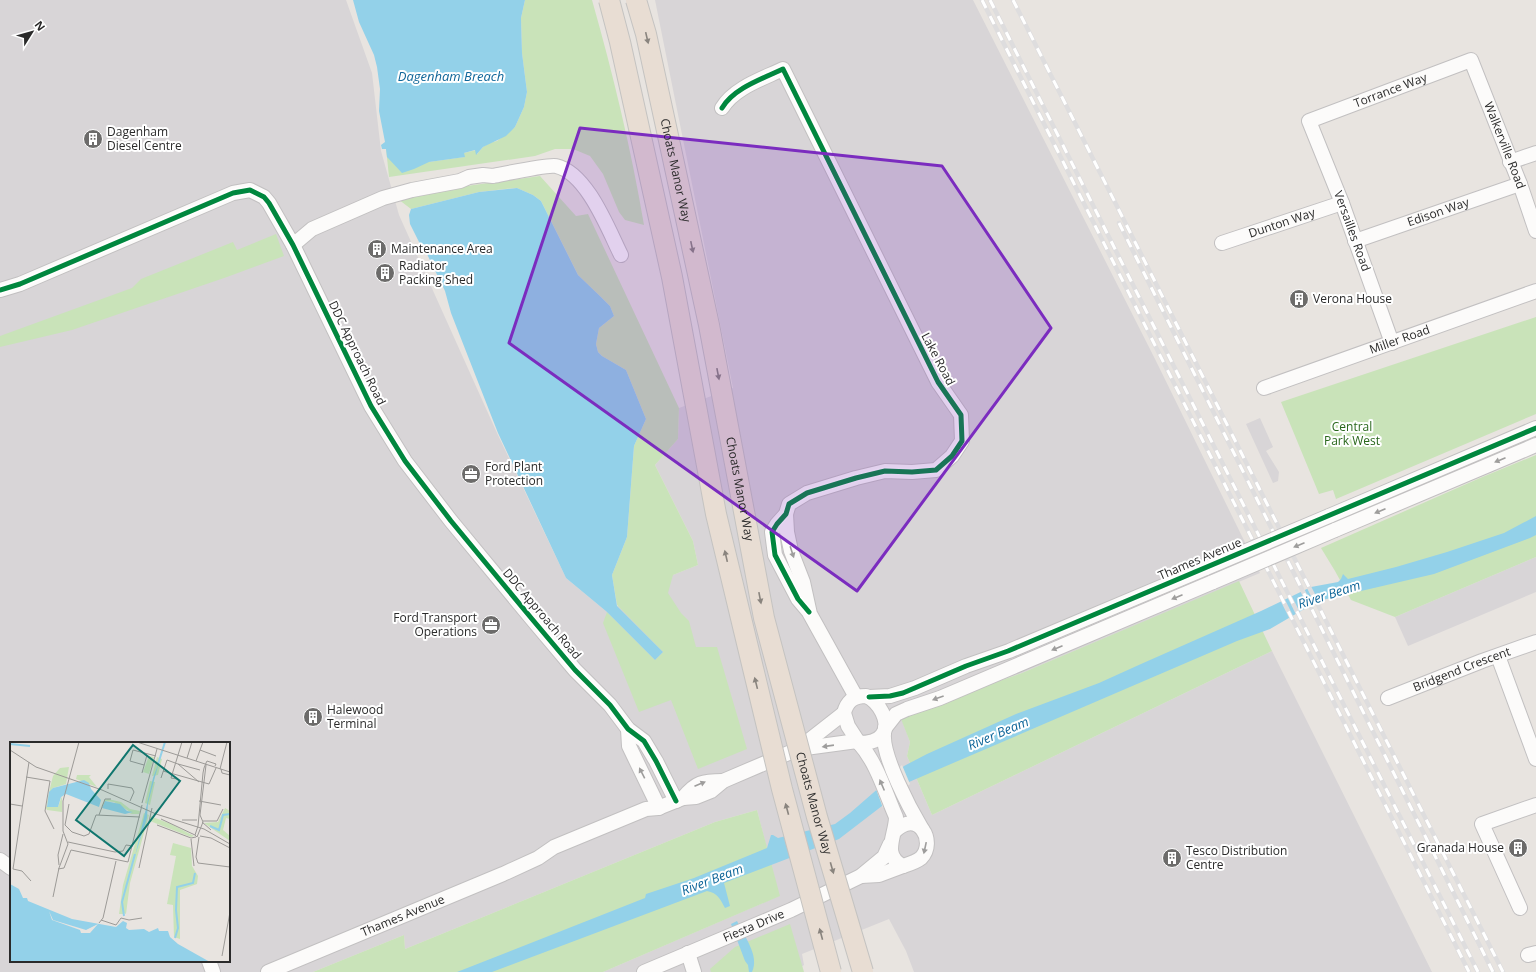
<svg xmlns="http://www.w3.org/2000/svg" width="1536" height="972" font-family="'Open Sans',sans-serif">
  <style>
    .industrial { fill: #d8d5d7; fill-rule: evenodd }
    .green { fill: #c9e3b9 }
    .water { fill: #93d1e9 }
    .pier { fill: #e8e4e0 }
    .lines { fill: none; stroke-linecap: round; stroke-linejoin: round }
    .minor-casing { stroke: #c2c0c1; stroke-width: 16 }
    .minor { stroke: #fcfbfa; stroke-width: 14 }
    .rail-casing { stroke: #deddde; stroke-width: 4.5 }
    .rail { stroke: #fff; stroke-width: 3; stroke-dasharray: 9; stroke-linecap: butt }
    .minor-bridge-casing { stroke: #c2c0c1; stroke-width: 16; stroke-linecap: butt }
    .highway-bridge-casing { stroke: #c4c3c1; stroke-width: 22; stroke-linecap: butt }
    .minor-bridge { stroke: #fcfbfa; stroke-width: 14 }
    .highway-bridge { stroke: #e8ddd3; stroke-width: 20 }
    .cycleway-casing { stroke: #fff; stroke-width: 8 }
    .cycleway { stroke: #00873e; stroke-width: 5 }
    .oneway { fill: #89847e }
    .oneway2 { fill: #9e9d9c }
    .marked { fill: #7b2cbf; fill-opacity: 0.2; stroke: #7b2cbf; stroke-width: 3; stroke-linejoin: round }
    .labels { text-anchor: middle; stroke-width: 4; stroke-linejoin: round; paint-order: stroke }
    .street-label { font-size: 12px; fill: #2a2a2a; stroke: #fff }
    .poi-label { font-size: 12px; fill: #2a2a2a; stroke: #fff; text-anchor: start }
    .park-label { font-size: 12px; fill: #28661b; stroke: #fff }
    .water-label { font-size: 13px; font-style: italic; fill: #0f6699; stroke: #fff }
    .inset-river { fill: none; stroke: #93d1e9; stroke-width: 2 }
    .inset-road { fill: none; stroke: #9c9a97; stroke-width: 1 }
    .view { fill: #0f766e; fill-opacity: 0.15; stroke: #0f766e; stroke-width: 2 }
    .inset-edge { fill: none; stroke: #2a2a2a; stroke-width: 2 }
  </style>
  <rect width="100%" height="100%" fill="#e8e4e0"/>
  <!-- industrial -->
  <g class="industrial">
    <path d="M0 0H346L372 73 381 151 399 215 497 433 566 578 607 612 673 575 698 565 693 541 655 465 678 439 679 408 733 388 655 0H973L1155 359 1260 573 1022 673 924 707 902 720 910 742 907 756 932 815 1272 651 1432 972H914L906 951 889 919 802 954 804 965 794 972H603L779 896 757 810 715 822 405 949 404 935 313 972H0ZM11 743H229V961H11Z"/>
    <path d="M1260 418 1273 447 1266 451 1279 472 1278 481 1273 483 1246 424Z"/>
    <path d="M1536 557V592L1408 646 1395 617Z"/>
  </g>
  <!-- green -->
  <g class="green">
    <path d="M525 0H592C613 74 631 148 644 225L625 220 619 212 603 174 590 156 573 149H555L535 156 389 177 386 148 429 162 464 157V153L476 150 477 154 483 147 489 143 497 141 515 127 524 107 527 92 522 53 521 18Z"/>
    <path d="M540 176 576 216 588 214 679 408 678 439 655 465 693 541 698 565 673 575 668 593 681 613 689 621 696 647H717L747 749 698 769 671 700 639 712 603 623 607 612 655 660 663 652 617 605 612 575 627 537 634 446 646 419 626 370 602 356 598 352 596 344 599 328 614 316 610 306 601 297 578 275 541 201 533 195 517 188 505 189 479 192 411 209 394 196Z"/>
    <path d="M276 234 284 256 227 277 72 330 0 347V336L132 288 141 279 233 242 237 250Z"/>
    <path d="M1536 317V414L1336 499 1333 490 1319 494 1281 402Z"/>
    <path d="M1536 455V557L1395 617 1351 600 1335 571 1321 548 1480 478Z"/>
    <path d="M1239 581 1272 651 932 815 907 756 910 742 901 719 924 707 1022 673Z"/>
    <path d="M757 810 780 896 603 972H313L404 935 405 949 715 822Z"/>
    <path d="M790 924 804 972H711L710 969 735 947Z"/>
  </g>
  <!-- water -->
  <g class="water">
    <path d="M353 0H525L521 18 522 53 527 92 524 107 515 127 506 136 483 147 476 155 475 150 464 153 465 157 429 162 414 169 402 173 387 157 386 149H382L381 145 385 142 379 111 380 89 377 67 374 55 359 22Z"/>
    <path d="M517 188 533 195 541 201 578 275 601 297 610 306 614 316 599 328 596 344 598 352 602 356 626 370 646 419 634 446 627 537 612 575 617 606 663 652 655 660 607 612 566 578 498 433 451 313 445 291 427 254 421 246 410 224 409 215 411 209 479 192Z"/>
    <path d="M1536 516V535L1530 538 1434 574 1318 601 1270 629 1237 641 909 782 882 806 839 839 724 883 730 906 725 908C720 899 718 893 707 891L492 972H457L645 898 646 894 694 878 767 848 771 835H773L778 838 835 824 850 813 904 766 927 754 1016 714 1099 683 1141 664 1261 611 1311 587 1338 582 1341 579 1343 574 1348 579 1396 567 1447 552 1504 533Z"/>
    <path d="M737 921C744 936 760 956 752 972H749L748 965 745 961 731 924Z"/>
  </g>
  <!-- pier -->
  <path class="pier" d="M902 765 910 784 883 808 876 789Z"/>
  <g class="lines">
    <defs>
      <g id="minor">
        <path d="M722 108C734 88 762 79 783 69L938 382 961 415 962 441 952 456 936 470 912 472 885 471 856 478 807 493 789 504 786 514 777 524 772 532 775 555 798 599 809 612"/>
        <path d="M1510 162 1536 153"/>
        <path id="s1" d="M1355 241 1520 184"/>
        <path id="s2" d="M1222 243 1342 203"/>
        <path d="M293 245 312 229 383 198 412 190 460 181 469 177 483 175 493 176C504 174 548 164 556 166 587 173 608 229 621 255"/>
        <path d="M0 290 20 284 233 193 250 190 264 197 269 203 293 245 371 406 405 461 451 521 532 619 575 670 610 705 628 729 644 741 656 761 676 801"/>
        <path id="s3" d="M1392 343 1342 203 1309 121 1471 60 1520 184 1536 231"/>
        <path id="s4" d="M1264 388 1536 291"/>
        <path d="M786 514 787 532 791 551 803 582 810 614 856 697"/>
        <path d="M1329 516 1536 428"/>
        <path d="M1335 530 1536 445"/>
        <path d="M1498 656 1536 759"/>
        <path d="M866 696C878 700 892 723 882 735 877 742 867 743 859 743L848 726 844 713C847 701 854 696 866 696Z"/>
        <path d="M869 697 890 696 915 688 966 666 1009 651 1206 568"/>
        <path id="s5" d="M1388 698 1482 661 1536 642"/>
        <path d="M885 728 896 714 907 709 940 698 1213 582"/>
        <path d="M628 729 629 746 659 808"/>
        <path d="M884 734C882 756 910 809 922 829"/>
        <path d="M859 743C877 763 885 792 896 817 896 835 881 855 903 866 909 864 916 862 921 858 937 842 918 807 894 832"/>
        <path d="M798 749 857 741"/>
        <path d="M683 798C696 782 703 781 723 781"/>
        <path d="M0 860 11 868"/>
        <path d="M861 876 879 875 903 866"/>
        <path d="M1520 908 1482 824 1536 805"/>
        <path d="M688 953 694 972"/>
        <path d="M1528 955 1536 953"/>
        <path d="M209 961 213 972"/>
        <path id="s6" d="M268 972 503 874 538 858 554 847 646 809 658 808 683 798 696 797 711 791 723 781 798 749 844 713"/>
        <path id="s7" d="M644 972 791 910 861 876 884 857 890 844"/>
      </g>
    </defs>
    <!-- minor casing -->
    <use href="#minor" class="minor-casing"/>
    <!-- minor -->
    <use href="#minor" class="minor"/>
    <defs>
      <g id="rail">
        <path d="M982 0 1469 972"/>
        <path d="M990 0 1478 972"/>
        <path d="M1013 0 1503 972"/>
        <path d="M1119 223 1493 972"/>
      </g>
    </defs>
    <!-- rail casing -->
    <use href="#rail" class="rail-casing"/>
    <!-- rail -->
    <use href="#rail" class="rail"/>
    <defs>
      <g id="minor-bridge">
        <path d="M1206 568 1329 516"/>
        <path d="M1213 582 1335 530"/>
      </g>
      <g id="highway-bridge">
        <path d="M609 0 620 42 672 277 716 514 782 789 831 972"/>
        <path id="s8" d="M636 0 646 34 709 325 764 618 817 817 863 972"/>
      </g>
    </defs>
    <!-- minor-bridge casing -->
    <use href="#minor-bridge" class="minor-bridge-casing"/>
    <!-- highway-bridge casing -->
    <use href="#highway-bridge" class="highway-bridge-casing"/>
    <!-- minor-bridge -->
    <use href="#minor-bridge" class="minor-bridge"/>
    <!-- highway-bridge -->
    <use href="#highway-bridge" class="highway-bridge"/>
    <defs>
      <g id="cycleway">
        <path d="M722 108C734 88 762 79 783 69L938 382 961 415 962 441 952 456 936 470 912 472 885 471 856 478 807 493 789 504 786 514 777 524 772 532 775 555 798 599 809 612"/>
        <path d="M0 290 20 284 233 193 250 190 264 197 269 203 293 245 371 406 405 461 451 521 532 619 575 670 610 705 628 729 644 741 656 761 676 801"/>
        <path d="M869 697 890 696 903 693 966 666 1008 651 1536 428"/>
      </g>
    </defs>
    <!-- cycleway casing -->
    <use href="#cycleway" class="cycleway-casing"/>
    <!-- cycleway -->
    <use href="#cycleway" class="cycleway"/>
  </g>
  <!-- one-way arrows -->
  <defs><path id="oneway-solid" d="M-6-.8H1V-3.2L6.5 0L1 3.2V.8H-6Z"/></defs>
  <g class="oneway">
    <use href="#oneway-solid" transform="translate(647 38) rotate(77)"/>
    <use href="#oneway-solid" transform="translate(692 247) rotate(78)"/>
    <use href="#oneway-solid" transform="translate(718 374) rotate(79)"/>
    <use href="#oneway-solid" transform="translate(726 556) rotate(-103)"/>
    <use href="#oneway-solid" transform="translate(760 598) rotate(79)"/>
    <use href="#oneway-solid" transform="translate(756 683) rotate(-104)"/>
    <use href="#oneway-solid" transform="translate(787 809) rotate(-105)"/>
    <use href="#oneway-solid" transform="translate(832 868) rotate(74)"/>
    <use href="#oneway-solid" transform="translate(821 934) rotate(-105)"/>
  </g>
  <g class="oneway2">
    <use href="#oneway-solid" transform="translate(1500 460) rotate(157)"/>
    <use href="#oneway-solid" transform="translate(1380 511) rotate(157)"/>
    <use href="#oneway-solid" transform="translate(1299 545) rotate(157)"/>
    <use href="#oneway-solid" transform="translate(792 552) rotate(72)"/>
    <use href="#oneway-solid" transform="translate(1177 597) rotate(157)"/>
    <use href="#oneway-solid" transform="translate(1057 648) rotate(157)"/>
    <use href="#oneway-solid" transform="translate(938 698) rotate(160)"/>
    <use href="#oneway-solid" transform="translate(828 746) rotate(172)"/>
    <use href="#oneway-solid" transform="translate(642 773) rotate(-117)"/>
    <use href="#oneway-solid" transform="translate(700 784) rotate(-23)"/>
    <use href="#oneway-solid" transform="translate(882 785) rotate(-113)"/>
    <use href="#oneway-solid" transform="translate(925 848) rotate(102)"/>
  </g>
  <!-- marked area -->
  <path class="marked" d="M580 128 942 166 1051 328 857 591 509 343Z"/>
  <!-- icons -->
  <defs>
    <symbol id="building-disc" viewBox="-11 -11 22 22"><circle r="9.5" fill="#6c6b6a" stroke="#fff"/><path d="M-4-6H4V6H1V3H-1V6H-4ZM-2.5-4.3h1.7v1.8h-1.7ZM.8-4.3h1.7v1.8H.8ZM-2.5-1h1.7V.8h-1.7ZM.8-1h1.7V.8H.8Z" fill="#fff"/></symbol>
    <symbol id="office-disc" viewBox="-11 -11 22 22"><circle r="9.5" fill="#6c6b6a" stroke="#fff"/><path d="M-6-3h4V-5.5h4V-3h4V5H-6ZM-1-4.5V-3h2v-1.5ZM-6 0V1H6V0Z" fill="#fff"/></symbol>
  </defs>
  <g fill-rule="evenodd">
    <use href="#building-disc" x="82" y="128" width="22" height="22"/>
    <use href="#building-disc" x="366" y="238" width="22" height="22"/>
    <use href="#building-disc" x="374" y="262" width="22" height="22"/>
    <use href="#building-disc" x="1288" y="288" width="22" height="22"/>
    <use href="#office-disc" x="460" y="463" width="22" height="22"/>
    <use href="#office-disc" x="480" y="614" width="22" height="22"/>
    <use href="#building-disc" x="302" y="706" width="22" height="22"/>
    <use href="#building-disc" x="1507" y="837" width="22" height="22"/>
    <use href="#building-disc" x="1161" y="847" width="22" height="22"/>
  </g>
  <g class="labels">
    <!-- street labels -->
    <g class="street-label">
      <text dy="4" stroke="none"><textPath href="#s3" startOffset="324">Torrance Way</textPath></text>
      <text dy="4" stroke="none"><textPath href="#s3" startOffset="502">Walkerville Road</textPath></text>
      <text dy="4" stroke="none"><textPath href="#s8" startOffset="175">Choats Manor Way</textPath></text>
      <text dy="4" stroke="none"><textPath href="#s1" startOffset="88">Edison Way</textPath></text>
      <text dy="4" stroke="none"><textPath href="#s2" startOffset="63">Dunton Way</textPath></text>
      <text transform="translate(1352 231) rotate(70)" y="4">Versailles Road</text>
      <text dy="4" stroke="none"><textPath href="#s4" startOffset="144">Miller Road</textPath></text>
      <text transform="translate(357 353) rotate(64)" y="4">DDC Approach Road</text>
      <text transform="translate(938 359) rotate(62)" y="4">Lake Road</text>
      <text dy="4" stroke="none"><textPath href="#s8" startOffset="500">Choats Manor Way</textPath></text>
      <text transform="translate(1200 559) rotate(-23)" y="4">Thames Avenue</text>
      <text transform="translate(542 614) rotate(50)" y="4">DDC Approach Road</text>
      <text dy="4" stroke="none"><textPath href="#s5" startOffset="79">Bridgend Crescent</textPath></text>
      <text dy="4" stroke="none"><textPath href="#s8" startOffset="823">Choats Manor Way</textPath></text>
      <text dy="4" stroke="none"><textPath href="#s6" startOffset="146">Thames Avenue</textPath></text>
      <text dy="4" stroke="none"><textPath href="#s7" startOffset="119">Fiesta Drive</textPath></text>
    </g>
    <!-- poi labels -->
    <g class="poi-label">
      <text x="107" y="136">Dagenham<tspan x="107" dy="14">Diesel Centre</tspan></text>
      <text x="391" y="253">Maintenance Area</text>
      <text x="399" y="270">Radiator<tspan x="399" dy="14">Packing Shed</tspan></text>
      <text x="1313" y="303">Verona House</text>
      <text x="485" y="471">Ford Plant<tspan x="485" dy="14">Protection</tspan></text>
      <text x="477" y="622" text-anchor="end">Ford Transport<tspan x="477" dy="14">Operations</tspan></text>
      <text x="327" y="714">Halewood<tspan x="327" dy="14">Terminal</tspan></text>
      <text x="1504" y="852" text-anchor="end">Granada House</text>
      <text x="1186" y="855">Tesco Distribution<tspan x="1186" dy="14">Centre</tspan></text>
    </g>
    <!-- park labels -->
    <g class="park-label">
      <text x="1352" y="431">Central<tspan x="1352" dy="14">Park West</tspan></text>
    </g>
    <!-- water labels -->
    <g class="water-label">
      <text x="451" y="81">Dagenham Breach</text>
      <text transform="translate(1329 594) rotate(-18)" y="5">River Beam</text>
      <text transform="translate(998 733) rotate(-23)" y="5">River Beam</text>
      <text transform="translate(712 879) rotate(-21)" y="5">River Beam</text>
    </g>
  </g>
  <!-- overview -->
  <g transform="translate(10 742)">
    <rect width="220" height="220" fill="#e8e4e0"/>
    <path d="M139 14 144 15 139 32 133 30ZM147 15 152 17 148 33 142 34ZM59 25 56 42 43 46 38 60 37 64 48 65 52 54V70L37 68 36 66 40 46 43 34 50 26ZM67 33H81L79 35 87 45 66 37ZM140 39 145 40 140 63 135 61ZM98 57 111 60 120 67 130 69 129 72H119L122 71 104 60 96 59 90 66 95 58ZM215 66 220 69V77L216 76 213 88 220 94V99L194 81 208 80ZM134 71 139 73 120 141 116 172 114 171 113 166V172H109L113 143ZM140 74 161 82 184 94 181 95 140 79ZM163 101 181 106 182 124 188 134 187 142 170 148V197L164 195 163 163 157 162 166 114 160 113Z" fill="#c9e3b9"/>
    <path d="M149 20 138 61 137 76 125 114 143 36ZM74 38 79 41 81 47 91 58 89 65 56 52 51 55 48 65H37L39 50 43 46ZM95 59 110 62 117 69 123 70 115 72 92 66ZM0 142 9 147 13 156H17L18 159 62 177 106 185 113 179 117 181 116 186 119 188 134 187 139 190 148 186 149 189H158L160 195 168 202 200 220H0Z" fill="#93d1e9"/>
    <path d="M39 169 43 178 76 188 88 182 80 191H71L70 188 42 178Z" fill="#e8e4e0"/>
    <path class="inset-river" d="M0 2 20 4M148 22 155 0M200 84 209 88 213 73 220 72M114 174 112 160 125 112M165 196 168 186 166 168 167 145 183 141 185 131"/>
    <path class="inset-road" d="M127 0 220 30M0 8 26 25 92 48 146 72 194 87 220 102M190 8 206 14M177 16 182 0M186 19 193 0M19 20 3 127 12 129 21 139M196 21 197 19 206 22 205 24M168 22 190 28M134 23 120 19 123 8 146 14M196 23 190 73 193 80 187 95 185 93 188 84 193 31 194 26 196 21M210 27 217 0M211 27 212 31 220 33M153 29 199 42 206 26M132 31 137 13M16 35 40 39 35 69 44 87M151 36 157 18 168 22 189 40M167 37 161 36 172 0M98 47V42L122 46 124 50 120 59M189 59 211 63M132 61 147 7M0 62 12 64M59 62 55 83 62 90 74 94 79 92 86 73 130 75M89 73 95 57H101M151 77 185 93M172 78H187M193 79H207L213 67M192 80 201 88M147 83 181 96 186 95M190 94 201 96 220 106M189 95 186 115 188 121 220 125M181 97 184 124M58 100 105 110 113 109 116 103 123 104M49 123 48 113 53 92M129 126 142 66M48 127 54 126 61 108 118 120 132 63M43 155 49 126 58 102 53 89V59L69 0M91 178 106 183 111 176 119 178 132 176M89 181 93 176 106 119M212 214 220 170"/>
    <path class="view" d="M123 3 170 39 114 114 66 78Z"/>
    <rect width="220" height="220" class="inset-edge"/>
  </g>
  <!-- north arrow -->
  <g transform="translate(32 32) rotate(53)" stroke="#ffffff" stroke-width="3" paint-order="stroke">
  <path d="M0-3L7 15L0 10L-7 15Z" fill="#2a2a2a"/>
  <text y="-6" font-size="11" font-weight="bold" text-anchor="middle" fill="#2a2a2a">N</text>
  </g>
</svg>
